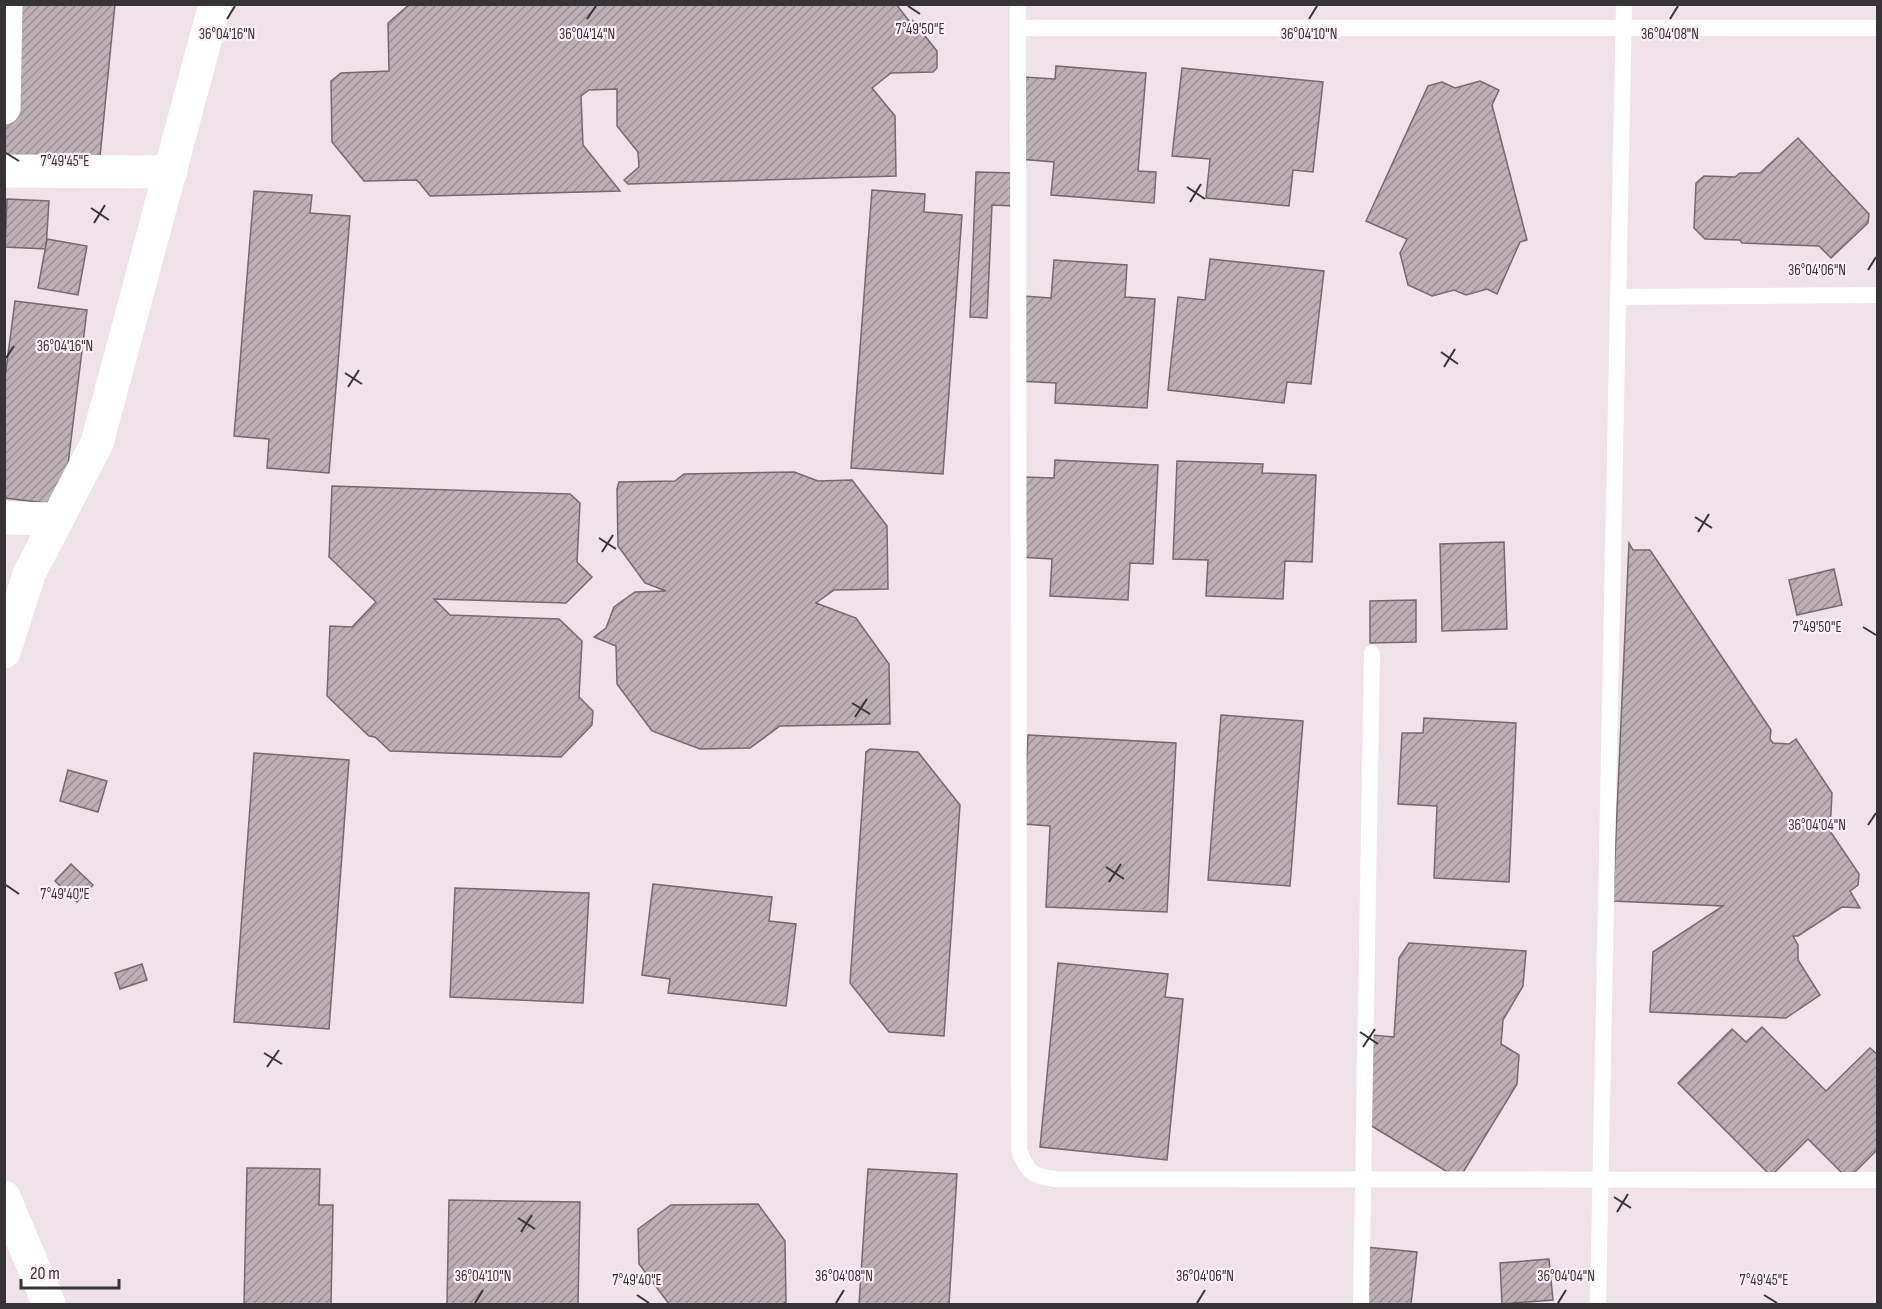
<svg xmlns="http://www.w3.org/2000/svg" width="1882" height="1309" font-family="'Sofia Sans Condensed',sans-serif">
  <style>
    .building { fill: url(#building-hatch); stroke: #74696e; stroke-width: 1.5 }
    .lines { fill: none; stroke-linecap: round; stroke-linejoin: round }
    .lane { stroke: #fff; stroke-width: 16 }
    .street { stroke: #fff; stroke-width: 33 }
    .ticks { fill: none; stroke: #383336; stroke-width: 2 }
    .ticks-label { font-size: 15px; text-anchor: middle; fill: #383336; stroke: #fdeff5; stroke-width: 4.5; stroke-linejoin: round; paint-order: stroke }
  </style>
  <defs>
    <pattern id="building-hatch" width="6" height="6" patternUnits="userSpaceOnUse" patternTransform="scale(1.5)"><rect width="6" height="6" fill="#bcafb5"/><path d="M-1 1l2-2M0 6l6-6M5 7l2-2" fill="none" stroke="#9a8f94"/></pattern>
  </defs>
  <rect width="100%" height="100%" fill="#efe2e8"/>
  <!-- building -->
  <g class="building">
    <path d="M7 4H115L98 177 4 169V29Z"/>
    <path d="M410 4H896L913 26V21L937 51V68L933 72 891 73 872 88 895 116 896 176 628 184 624 180 639 167 638 152 617 126V89L589 90 581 96 583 145 620 191 430 196 417 180 364 181 332 142 331 81 341 73 389 71 388 23Z"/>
    <path d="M1056 66 1146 73 1138 171 1156 172 1154 203 1051 195 1054 162 1018 159 1024 77 1055 79Z"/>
    <path d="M1182 68 1323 82 1313 172 1293 170 1289 206 1206 198 1210 159 1172 156Z"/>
    <path d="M1480 81 1499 90 1492 105 1527 240 1520 242 1497 294 1487 289 1466 295 1454 290 1432 296 1408 285 1400 253 1407 239 1366 221 1428 86 1442 82 1455 88Z"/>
    <path d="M1798 138 1869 214 1868 223 1831 258 1819 246 1742 243 1740 240 1705 239 1694 228 1696 183 1704 176 1735 177 1740 173H1760Z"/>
    <path d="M976 172 1015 173 1013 206 992 205 987 318 970 317Z"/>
    <path d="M872 190 925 194 924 212 962 215 943 474 851 468Z"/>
    <path d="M254 191 312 195 310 213 350 216 329 473 267 468 269 439 234 436Z"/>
    <path d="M7 199 49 201 46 249 5 247Z"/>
    <path d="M47 239 87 246 78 295 38 288Z"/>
    <path d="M1210 259 1324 271 1311 384 1287 382 1284 403 1168 390 1178 297 1205 300Z"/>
    <path d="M1054 260 1127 265 1125 297 1155 299 1147 408 1055 403 1056 383 1018 381 1024 296 1051 298Z"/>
    <path d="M15 301 87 310 63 505 4 498V385Z"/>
    <path d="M1055 460 1158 465 1153 564 1130 563 1128 600 1050 596 1052 559 1019 557 1024 477 1054 478Z"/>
    <path d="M1177 461 1263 464 1262 473 1316 475 1312 562 1285 561 1283 599 1206 596 1208 560 1173 559Z"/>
    <path d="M794 472 818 481 852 480 887 526 888 589 834 590 816 603 856 618 889 664 890 724 780 726 750 748 700 749 652 731 617 684 616 646 594 637 606 628 614 607 635 592 666 591 645 583 618 546 617 489 619 482 675 481 684 474Z"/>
    <path d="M332 486 570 494 580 503 577 562 592 577 566 603 434 599 450 615 559 619 582 641 579 697 593 711 592 725 561 757 390 751 375 737 369 736 327 696 330 626 352 627 376 602 329 557Z"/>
    <path d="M1504 542 1507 629 1442 631 1440 544Z"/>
    <path d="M1629 543 1633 550H1650L1771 730 1770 739 1773 743 1789 744 1796 739 1832 793 1830 831 1859 874 1858 885 1850 891 1860 908 1842 907 1798 936H1793L1798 945V960L1820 995 1786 1018 1650 1012 1653 952 1723 906 1613 901Z"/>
    <path d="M1834 569 1842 605 1797 615 1789 580Z"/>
    <path d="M1416 600V642L1370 643V601Z"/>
    <path d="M1221 715 1303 721 1290 886 1208 880Z"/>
    <path d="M1424 718 1516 723 1509 882 1434 878 1437 806 1398 804 1402 733H1423Z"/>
    <path d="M1028 735 1176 743 1167 912 1046 907 1050 826 1023 824Z"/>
    <path d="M870 749 918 752 960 805 944 1036 889 1032 850 983 866 752Z"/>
    <path d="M254 753 349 760 329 1029 234 1022Z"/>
    <path d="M68 770 107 781 98 812 60 801Z"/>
    <path d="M71 864 93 885 77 902 55 881Z"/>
    <path d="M653 884 772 897 769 921 796 924 786 1006 668 993 670 979 642 975Z"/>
    <path d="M455 888 589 893 583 1003 450 997Z"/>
    <path d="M1409 943 1526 951 1523 986 1503 1020 1501 1044 1519 1055 1517 1084 1459 1179 1365 1122 1372 1035 1394 1037 1399 958Z"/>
    <path d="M1058 963 1168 974 1165 997 1183 999 1167 1160 1040 1147Z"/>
    <path d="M142 964 147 980 120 989 115 973Z"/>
    <path d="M1762 1027 1826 1091 1870 1048 1878 1055V1149L1848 1179 1808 1139 1771 1176 1678 1083 1732 1029 1746 1042Z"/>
    <path d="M247 1168 320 1169 319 1205H333L331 1304H244Z"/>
    <path d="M868 1169 957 1174 949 1304H859Z"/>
    <path d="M449 1200 580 1202 578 1304H447Z"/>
    <path d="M758 1204 785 1241 786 1302 782 1304H669L639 1264 638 1229 671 1205Z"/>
    <path d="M1365 1247 1417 1252 1411 1304H1359Z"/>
    <path d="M1549 1259 1553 1300 1502 1304 1500 1263Z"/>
  </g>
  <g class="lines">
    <!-- lane -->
    <g class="lane">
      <path d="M1018 4 1019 1150C1027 1172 1033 1177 1056 1179L1878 1180"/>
      <path d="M1018 28H1878"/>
      <path d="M1618 297 1878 295"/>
      <path d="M1361 1304 1372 653"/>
      <path d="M1598 1304 1624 4"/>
    </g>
    <!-- street -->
    <g class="street">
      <path d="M4 108 6 4"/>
      <path d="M4 171 171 172"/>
      <path d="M4 518 58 519"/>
      <path d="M4 652 29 574 97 443 215 4"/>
      <path d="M4 1197 49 1304"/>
    </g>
  </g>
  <!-- ticks -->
  <path class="ticks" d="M908 6 920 14M227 19 235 6M587 19 596 6M1309 19 1317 6M1670 19 1678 6M6 153 19 161M1187 187 1205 199M1190 202 1201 184M91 208 109 220M94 223 105 205M1868 270 1876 257M1441 352 1458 364M6 358 14 346M1444 367 1455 349M345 373 362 384M348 387 359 370M1695 517 1712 528M1698 532 1709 514M599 538 616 549M602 552 613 535M1863 627 1876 635M852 703 870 714M855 717 867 699M1868 825 1876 813M1106 867 1124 879M1109 882 1121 864M6 885 19 894M1360 1032 1378 1044M1363 1047 1375 1029M264 1053 282 1064M267 1067 279 1050M1614 1197 1631 1208M1617 1212 1628 1194M518 1218 535 1229M521 1232 532 1215M637 1295 649 1303M1764 1295 1777 1303M475 1303 483 1290M836 1303 844 1290M1197 1303 1205 1290M1558 1303 1566 1290"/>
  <g class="ticks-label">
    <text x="920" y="34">7°49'50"E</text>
    <text x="227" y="39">36°04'16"N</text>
    <text x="587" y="39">36°04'14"N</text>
    <text x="1309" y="39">36°04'10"N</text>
    <text x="1670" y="39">36°04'08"N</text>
    <text x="65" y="166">7°49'45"E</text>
    <text x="1817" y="275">36°04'06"N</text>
    <text x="65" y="351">36°04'16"N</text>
    <text x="1817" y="632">7°49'50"E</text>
    <text x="1817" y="830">36°04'04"N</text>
    <text x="65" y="899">7°49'40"E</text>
    <text x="483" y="1281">36°04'10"N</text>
    <text x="844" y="1281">36°04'08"N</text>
    <text x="1205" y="1281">36°04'06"N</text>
    <text x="1566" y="1281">36°04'04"N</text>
    <text x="637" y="1285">7°49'40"E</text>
    <text x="1764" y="1285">7°49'45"E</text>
  </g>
  <!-- border -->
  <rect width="1882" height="1309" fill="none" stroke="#383336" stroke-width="12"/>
  <!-- scale -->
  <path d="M21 1279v9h98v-9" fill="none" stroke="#383336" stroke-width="3"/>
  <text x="30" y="1279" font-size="18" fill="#383336" stroke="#fdeff5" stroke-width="4.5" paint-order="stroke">20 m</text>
</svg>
